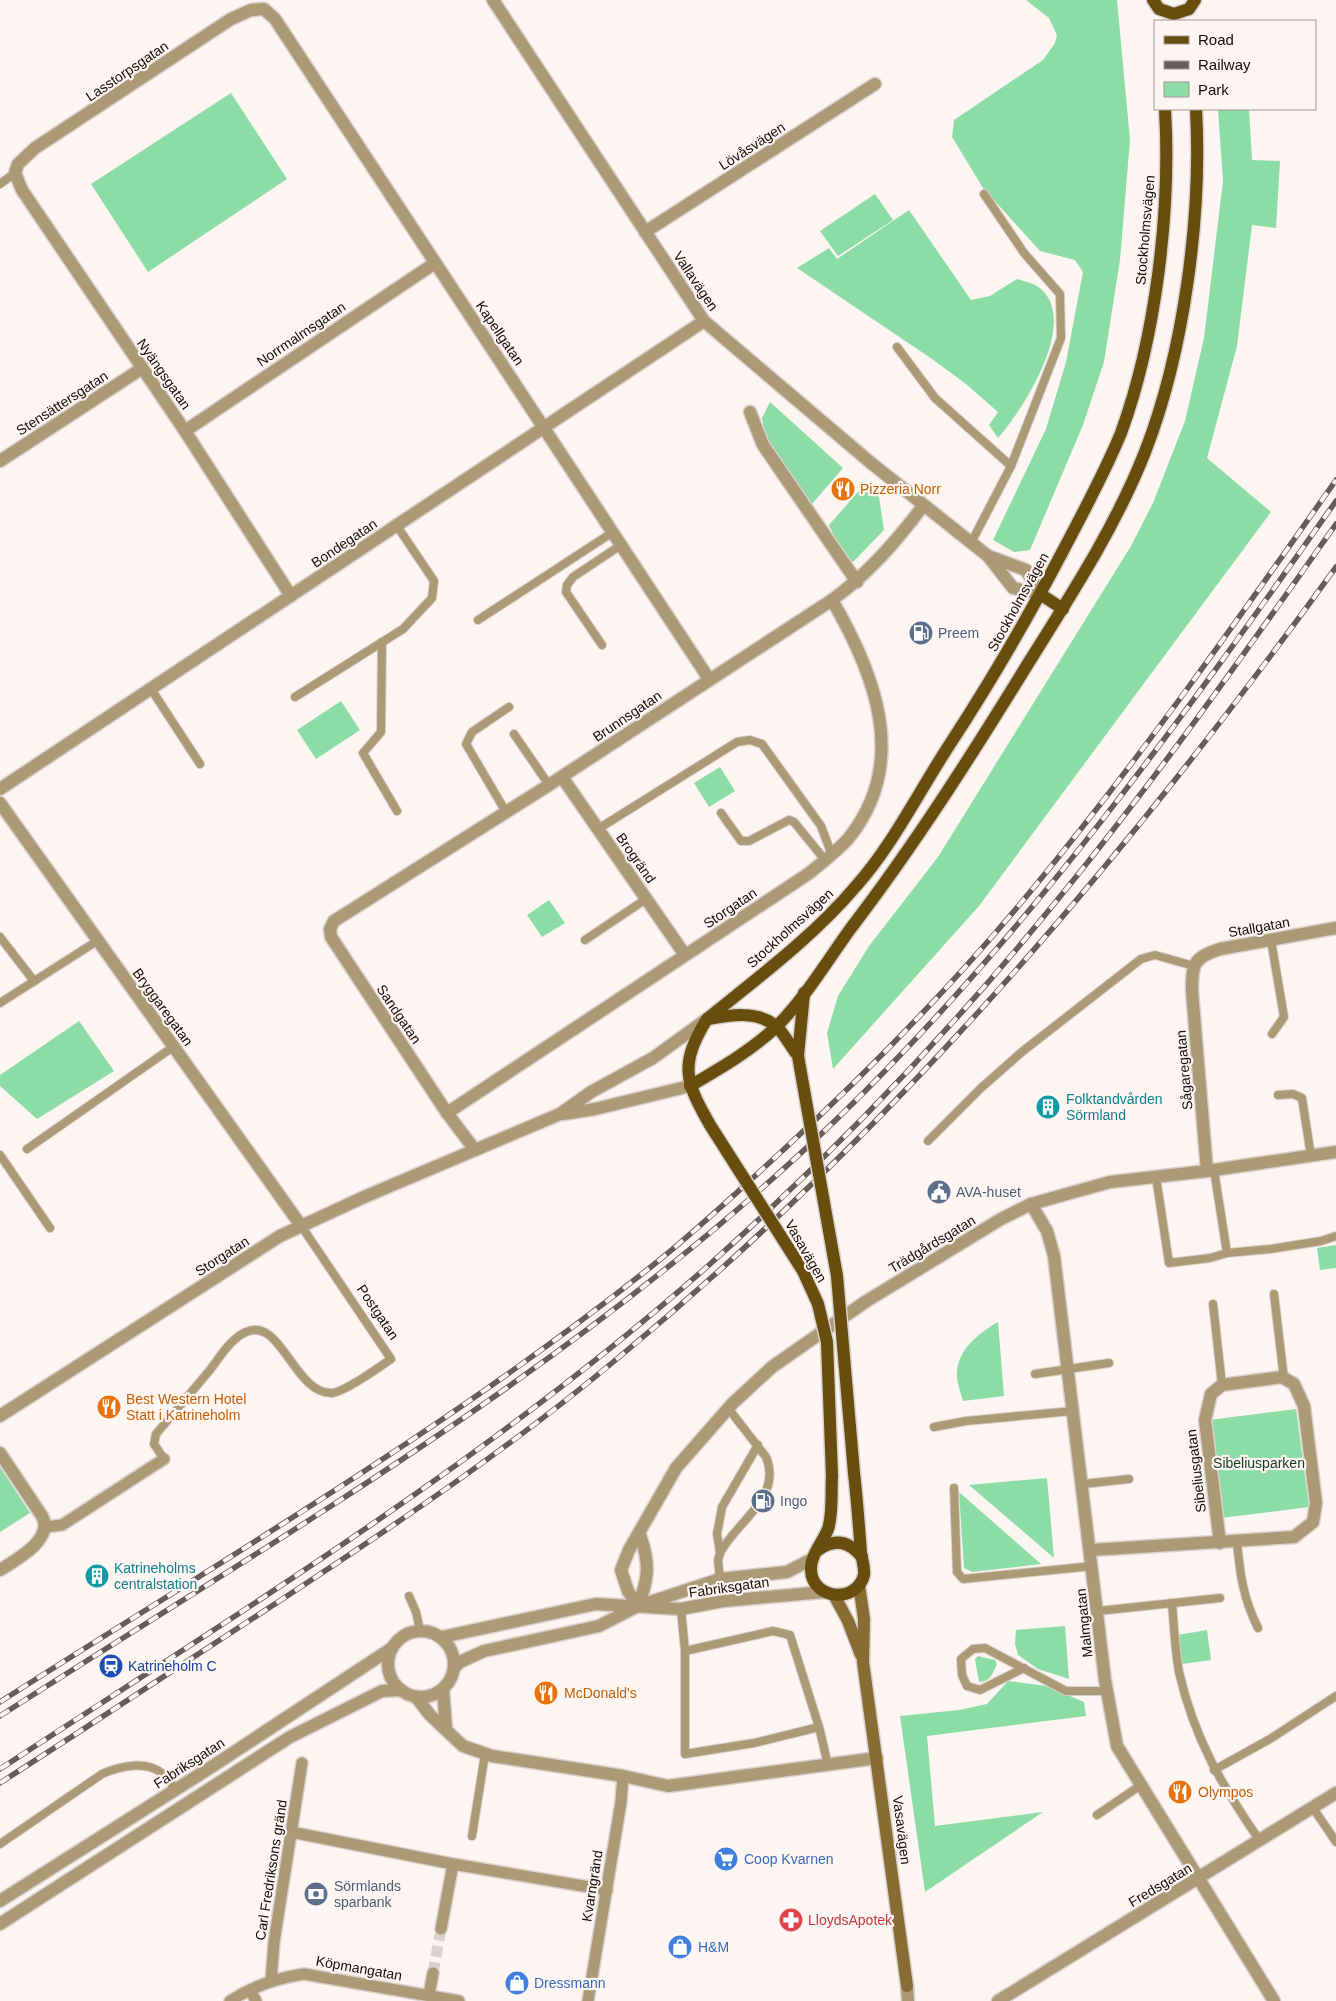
<svg xmlns="http://www.w3.org/2000/svg" width="1336" height="2001" font-family="Helvetica,sans-serif">
  <style>
    .green { fill: #8cdda5 }
    .lines { fill: none; stroke-linecap: round; stroke-linejoin: round }
    .pedestrian-tunnel { stroke: #dad2cf; stroke-width: 11; stroke-dasharray: 11 5.5; stroke-linecap: butt }
    .service-casing { stroke: #d8d0cc; stroke-width: 10 }
    .pedestrian-casing { stroke: #d8d0cc; stroke-width: 14 }
    .minor-casing { stroke: #d8d0cc; stroke-width: 15 }
    .tertiary-casing { stroke: #d8d0cc; stroke-width: 15 }
    .secondary-casing { stroke: #d8d0cc; stroke-width: 15 }
    .primary-casing { stroke: #d8d0cc; stroke-width: 15 }
    .service { stroke: #ac9975; stroke-width: 8 }
    .pedestrian { stroke: #ac9975; stroke-width: 11 }
    .minor { stroke: #ac9975; stroke-width: 12 }
    .tertiary { stroke: #ac9975; stroke-width: 12 }
    .secondary { stroke: #886c33; stroke-width: 12 }
    .primary { stroke: #684d0f; stroke-width: 12 }
    .rail-casing { stroke: #675d58; stroke-width: 5.5 }
    .rail { stroke: #fcf5f2; stroke-width: 4; stroke-dasharray: 11; stroke-linecap: butt }
    .primary-bridge-casing { stroke: #d8d0cc; stroke-width: 15; stroke-linecap: butt }
    .primary-bridge { stroke: #684d0f; stroke-width: 12 }
    .labels { text-anchor: middle; stroke-width: 4.5; stroke-linejoin: round; paint-order: stroke }
    .street-label { font-size: 14px; fill: #180d07; stroke: #fcf5f2 }
    .food-label { font-size: 14px; fill: #c56008; stroke: #fcf5f2; text-anchor: start }
    .service-label { font-size: 14px; fill: #4e5e75; stroke: #fcf5f2; text-anchor: start }
    .culture-label { font-size: 14px; fill: #0d838f; stroke: #fcf5f2; text-anchor: start }
    .park-label { font-size: 14px; fill: #163b24; stroke: #fcf5f2 }
    .transit-label { font-size: 14px; fill: #164399; stroke: #fcf5f2; text-anchor: start }
    .shop-label { font-size: 14px; fill: #366cbe; stroke: #fcf5f2; text-anchor: start }
    .health-label { font-size: 14px; fill: #be3a42; stroke: #fcf5f2; text-anchor: start }
  </style>
  <rect width="100%" height="100%" fill="#fcf5f2"/>
  <!-- green -->
  <g class="green">
    <path d="M1026 0H1117L1130 140 1120 260 1104 362 1083 425 1030 550 1014 552 993 540 1046 429 1066 362 1083 272 1075 260 1040 251 983 188 952 137 954 120 1043 60 1055 43 1057 35 1049 18Z"/>
    <path d="M231 93 287 179 148 272 91 184Z"/>
    <path d="M1218 109H1249L1252 160 1280 161 1276 228 1252 225 1237 346 1207 458 1271 512 979 906 833 1069 827 1033 838 996 869 946 938 857 1131 546 1153 503 1185 421 1204 338 1223 181Z"/>
    <path d="M875 194 893 220 838 256 820 231Z"/>
    <path d="M909 210 971 300 990 296 1017 279C1026 282 1035 283 1042 290 1078 324 1023 410 998 438L989 425 998 412 966 384 932 359 797 268 829 248 837 259Z"/>
    <path d="M770 402 843 468 812 504 766 440 762 418Z"/>
    <path d="M864 485 879 497 884 530 853 562 842 553 829 525Z"/>
    <path d="M341 701 360 730 316 759 297 730Z"/>
    <path d="M720 767 735 791 709 807 694 783Z"/>
    <path d="M549 900 565 923 542 937 527 915Z"/>
    <path d="M79 1021 114 1071 37 1119 0 1086V1075Z"/>
    <path d="M1336 1245V1268L1320 1270 1317 1248Z"/>
    <path d="M998 1322 1004 1396 963 1401C961 1394 958 1386 957 1378 955 1352 977 1334 998 1322Z"/>
    <path d="M1296 1409 1309 1507 1221 1518 1209 1420Z"/>
    <path d="M0 1467 30 1513 0 1532Z"/>
    <path d="M1047 1478 1054 1558 969 1485Z"/>
    <path d="M959 1492 1041 1564 972 1572 964 1568Z"/>
    <path d="M1065 1626 1069 1679 1038 1669 1018 1655 1015 1644 1016 1630Z"/>
    <path d="M1207 1630 1211 1660 1182 1664 1178 1635Z"/>
    <path d="M978 1656 995 1660 997 1664C992 1675 991 1681 979 1682L975 1659Z"/>
    <path d="M1008 1681 1047 1686 1084 1702 1086 1716 927 1736 935 1826 1043 1812 925 1892 900 1716 959 1710 987 1704Z"/>
  </g>
  <g class="lines">
    <!-- pedestrian-tunnel -->
    <path class="pedestrian-tunnel" d="M433 1973 441 1929"/>
    <defs>
      <g id="service">
        <path d="M0 184 15 173"/>
        <path d="M897 347 935 398 1011 466"/>
        <path d="M971 543 1011 466 1061 338 1060 294 1024 253 984 194"/>
        <path d="M478 620 613 532"/>
        <path d="M382 642 381 732 363 753 397 811"/>
        <path d="M602 645 566 592 567 585 573 577 621 545"/>
        <path d="M151 689 200 764"/>
        <path d="M295 697 403 629 432 598 434 581 397 526"/>
        <path d="M514 734 549 785"/>
        <path d="M506 812 466 744 472 732 509 707"/>
        <path d="M721 813 741 841H749L789 820 794 822 825 860"/>
        <path d="M598 829 737 742 750 740 762 744 821 826 832 855"/>
        <path d="M0 937 34 981"/>
        <path d="M585 940 646 899"/>
        <path d="M1271 940 1284 1017 1272 1034"/>
        <path d="M0 1003 97 941"/>
        <path d="M1278 1095 1293 1094 1302 1098 1311 1156"/>
        <path d="M928 1141 981 1088 1023 1051 1141 959 1155 955 1194 966"/>
        <path d="M27 1149 173 1047"/>
        <path d="M0 1155 50 1228"/>
        <path d="M1214 1170 1227 1253"/>
        <path d="M1156 1177 1169 1263 1210 1258 1227 1253 1270 1249 1321 1241 1336 1236"/>
        <path d="M1274 1294 1284 1379"/>
        <path d="M1213 1304 1222 1385"/>
        <path d="M1035 1374 1109 1363"/>
        <path d="M934 1427 966 1421 1073 1411"/>
        <path d="M164 1459 154 1444 156 1434C174 1413 192 1391 210 1370 220 1357 230 1339 246 1332 281 1316 294 1394 332 1393 344 1392 380 1367 391 1359L302 1227"/>
        <path d="M1083 1484 1129 1479"/>
        <path d="M954 1488 957 1572 963 1579 1093 1566"/>
        <path d="M1237 1542C1240 1574 1243 1598 1258 1628"/>
        <path d="M720 1553 717 1534 722 1507 758 1445"/>
        <path d="M720 1579 718 1560 720 1553C736 1522 783 1497 766 1457L728 1408"/>
        <path d="M409 1596 416 1612 420 1630"/>
        <path d="M1172 1603C1174 1626 1175 1650 1179 1672 1194 1738 1222 1786 1260 1841"/>
        <path d="M681 1609 685 1651 773 1631 790 1635 819 1727 754 1743 685 1754V1651"/>
        <path d="M1098 1611 1220 1598"/>
        <path d="M1024 1668 980 1690 967 1686 962 1675 961 1659 973 1649 985 1648 1066 1691H1107"/>
        <path d="M819 1727 828 1765"/>
        <path d="M1214 1770 1270 1739 1336 1696"/>
        <path d="M1313 1808 1336 1842"/>
        <path d="M1097 1815 1141 1785"/>
        <path d="M472 1836 485 1754"/>
        <path d="M0 1844 102 1774C120 1766 146 1760 163 1774 168 1777 172 1785 175 1790"/>
      </g>
      <g id="pedestrian">
        <path d="M45 1527 62 1525 164 1459"/>
        <path d="M291 1832 453 1864 607 1890"/>
        <path d="M441 1929 453 1864"/>
        <path d="M271 1981 274 1942 302 1763"/>
        <path d="M250 1990 256 2001"/>
        <path d="M429 1995 433 1973"/>
        <path d="M230 2001C253 1986 277 1978 304 1974L459 2001"/>
        <path d="M588 2001 621 1802 623 1776"/>
      </g>
      <g id="minor">
        <path d="M493 0 704 321 871 463 988 556 1013 588 1040 594"/>
        <path d="M645 232 875 84"/>
        <path d="M750 412 763 445 857 582"/>
        <path d="M185 431 435 263"/>
        <path d="M0 461 141 369"/>
        <path d="M988 556 1026 570 1040 594"/>
        <path d="M291 596 185 431 22 190 15 173 18 164 35 148 231 19 251 10 264 9 275 19 709 679"/>
        <path d="M562 777 685 955"/>
        <path d="M0 789 704 321"/>
        <path d="M0 803 302 1227"/>
        <path d="M447 1113 808 874C822 863 836 852 848 839 910 763 875 674 832 600"/>
        <path d="M475 1150 447 1113 331 937 330 929 334 921 549 785 832 600C868 574 896 542 923 506"/>
        <path d="M1207 1171 1192 991C1192 964 1193 958 1220 949L1336 928"/>
        <path d="M1031 1204 1047 1231 1054 1256 1105 1680 1117 1746 1274 2001"/>
        <path d="M0 1453 42 1516C55 1539 16 1560 0 1570"/>
        <path d="M1091 1550 1294 1537 1313 1522 1316 1503 1304 1406 1294 1384 1282 1377 1222 1385 1211 1394 1205 1420 1220 1543"/>
        <path d="M443 1689 446 1728"/>
        <path d="M416 1697 430 1715 463 1746 492 1756 623 1776 668 1786 877 1758"/>
        <path d="M907 1986 908 2001"/>
        <path d="M998 2001 1336 1793"/>
      </g>
      <g id="tertiary">
        <path d="M563 1114 595 1109 690 1086"/>
        <path d="M0 1416 280 1236 364 1197 560 1114 591 1092 653 1058 707 1019"/>
        <path d="M638 1606 628 1591 621 1570 629 1550 676 1468 732 1404 772 1367 865 1302 1001 1219 1031 1204 1110 1182 1207 1171 1336 1152"/>
        <path d="M638 1606C649 1578 650 1563 640 1535"/>
        <circle cx="421" cy="1664" r="33"/>
        <path d="M442 1637 596 1604 681 1609 723 1601 824 1592"/>
        <path d="M454 1668 460 1662 484 1651 599 1626 638 1606 720 1579 787 1572 812 1559"/>
        <path d="M0 1901 216 1764 392 1648"/>
        <path d="M0 1924 290 1737 382 1691 401 1690"/>
      </g>
      <g id="secondary">
        <path d="M859 1585 864 1619 863 1662 907 1986"/>
        <path d="M834 1595 848 1621 861 1655"/>
      </g>
      <g id="primary">
        <path d="M1153 0 1159 9 1174 14 1189 9 1195 0"/>
        <path d="M1040 594 1063 609"/>
        <path d="M708 1019C730 1015 758 1010 777 1027 785 1035 791 1047 798 1056"/>
        <path d="M798 1056 804 993"/>
        <path d="M690 1086C719 1069 749 1052 775 1028 804 1000 827 961 851 928 916 843 973 753 1029 662 1071 595 1116 526 1145 452 1184 352 1202 216 1196 109"/>
        <path d="M710 1125C685 1081 679 1065 707 1019 759 977 814 936 857 885 892 846 921 788 950 744 992 680 1030 614 1065 547 1085 509 1105 472 1121 433 1156 337 1171 210 1165 109"/>
        <path d="M832 1476C831 1492 833 1514 828 1529 823 1542 810 1556 811 1570 812 1600 857 1604 864 1575 865 1567 862 1560 861 1553 859 1526 857 1499 854 1473"/>
        <path d="M818 1550C835 1538 849 1541 862 1557"/>
      </g>
    </defs>
    <!-- service casing -->
    <use href="#service" class="service-casing"/>
    <!-- pedestrian casing -->
    <use href="#pedestrian" class="pedestrian-casing"/>
    <!-- minor casing -->
    <use href="#minor" class="minor-casing"/>
    <!-- tertiary casing -->
    <use href="#tertiary" class="tertiary-casing"/>
    <!-- secondary casing -->
    <use href="#secondary" class="secondary-casing"/>
    <!-- primary casing -->
    <use href="#primary" class="primary-casing"/>
    <!-- service -->
    <use href="#service" class="service"/>
    <!-- pedestrian -->
    <use href="#pedestrian" class="pedestrian"/>
    <!-- minor -->
    <use href="#minor" class="minor"/>
    <!-- tertiary -->
    <use href="#tertiary" class="tertiary"/>
    <!-- secondary -->
    <use href="#secondary" class="secondary"/>
    <!-- primary -->
    <use href="#primary" class="primary"/>
    <defs>
      <g id="rail">
        <path d="M0 1702C222 1560 451 1427 657 1262 700 1227 740 1190 781 1152 871 1069 957 981 1035 886 1142 756 1239 618 1336 480"/>
        <path d="M0 1716C290 1530 593 1357 842 1114 1031 930 1184 716 1336 501"/>
        <path d="M0 1769C243 1610 491 1458 709 1265 833 1154 949 1033 1054 904 1154 782 1245 653 1336 524"/>
        <path d="M0 1783C95 1722 189 1660 284 1598 398 1523 513 1446 618 1358 896 1128 1125 859 1336 567"/>
      </g>
    </defs>
    <!-- rail casing -->
    <use href="#rail" class="rail-casing"/>
    <!-- rail -->
    <use href="#rail" class="rail"/>
    <defs>
      <g id="primary-bridge">
        <path d="M798 1056 837 1276 854 1473"/>
        <path d="M710 1125 803 1271 818 1304 827 1342 832 1476"/>
      </g>
    </defs>
    <!-- primary-bridge casing -->
    <use href="#primary-bridge" class="primary-bridge-casing"/>
    <!-- primary-bridge -->
    <use href="#primary-bridge" class="primary-bridge"/>
  </g>
  <!-- icons -->
  <defs>
    <symbol id="restaurant-disc" viewBox="-11 -11 22 22"><circle r="9.5" fill="#e8710a" stroke="#fcf5f2"/><path d="M-5-6h1v4h1v-4h1v4h1v-4h1v5L-1.5 .5V6h-2V.5L-5-1ZM5-6V6H3V1.5H1.5Q1.5-4 5-6Z" fill="#fff"/></symbol>
    <symbol id="fuel-disc" viewBox="-11 -11 22 22"><circle r="9.5" fill="#5c6f8a" stroke="#fcf5f2"/><path d="M-5.5-6h7V0h2V4h1.3V-2.5L3-4.5l.8-.8L6-3V5H2.5V1h-1V6h-7ZM-4.2-4.7v3.2H.2V-4.7Z" fill="#fff"/></symbol>
    <symbol id="building-disc" viewBox="-11 -11 22 22"><circle r="9.5" fill="#0f9aa8" stroke="#fcf5f2"/><path d="M-4-6H4V6H1V3H-1V6H-4ZM-2.5-4.3h1.7v1.8h-1.7ZM.8-4.3h1.7v1.8H.8ZM-2.5-1h1.7V.8h-1.7ZM.8-1h1.7V.8H.8Z" fill="#fff"/></symbol>
    <symbol id="civic-disc" viewBox="-11 -11 22 22"><circle r="9.5" fill="#5c6f8a" stroke="#fcf5f2"/><path d="M-.6-6.5H3V-4.5H.6V-3L4-1V1h2V6H-6V1h2V-1L-.6-3ZM-1.2 2.5V6h2.4V2.5Z" fill="#fff"/></symbol>
    <symbol id="station-disc" viewBox="-11 -11 22 22"><circle r="9.5" fill="#1a4fb4" stroke="#fcf5f2"/><path d="M-3-6H3Q5-6 5-4V2Q5 4 3 4L4.5 6H3L1.5 4h-3L-3 6H-4.5L-3 4Q-5 4-5 2V-4Q-5-6-3-6ZM-3.5-4v3h7v-3ZM-3.5 1v1.5H-2V1ZM2 1v1.5H3.5V1Z" fill="#fff"/></symbol>
    <symbol id="supermarket-disc" viewBox="-11 -11 22 22"><circle r="9.5" fill="#3f7fe0" stroke="#fcf5f2"/><path d="M-6-5.5h2.5l.6 2H6L4.5 2H-2.5L-4.4-4H-6ZM-1.5 3.2a1.3 1.3 0 1 0 .1 0ZM3 3.2a1.3 1.3 0 1 0 .1 0Z" fill="#fff"/></symbol>
    <symbol id="bank-disc" viewBox="-11 -11 22 22"><circle r="9.5" fill="#5c6f8a" stroke="#fcf5f2"/><path d="M-6-4H6V4H-6ZM0-2.3a2.3 2.3 0 1 0 0 4.6a2.3 2.3 0 1 0 0-4.6Z" fill="#fff"/></symbol>
    <symbol id="pharmacy-disc" viewBox="-11 -11 22 22"><circle r="9.5" fill="#e0444e" stroke="#fcf5f2"/><path d="M-2-6h4v4h4v4h-4v4h-4v-4h-4v-4h4Z" fill="#fff"/></symbol>
    <symbol id="shop-disc" viewBox="-11 -11 22 22"><circle r="9.5" fill="#3f7fe0" stroke="#fcf5f2"/><path d="M-5-2.5h2.3a2.7 3.5 0 0 1 5.4 0H5L5.5 6h-11ZM-1.5-2.5h3a1.5 2.3 0 0 0-3 0Z" fill="#fff"/></symbol>
  </defs>
  <g fill-rule="evenodd">
    <use href="#restaurant-disc" x="829" y="475" width="28" height="28"/>
    <use href="#fuel-disc" x="907" y="619" width="28" height="28"/>
    <use href="#building-disc" x="1034" y="1093" width="28" height="28"/>
    <use href="#civic-disc" x="925" y="1178" width="28" height="28"/>
    <use href="#restaurant-disc" x="95" y="1393" width="28" height="28"/>
    <use href="#fuel-disc" x="749" y="1487" width="28" height="28"/>
    <use href="#building-disc" x="83" y="1562" width="28" height="28"/>
    <use href="#station-disc" x="97" y="1652" width="28" height="28"/>
    <use href="#restaurant-disc" x="532" y="1679" width="28" height="28"/>
    <use href="#restaurant-disc" x="1166" y="1778" width="28" height="28"/>
    <use href="#supermarket-disc" x="712" y="1845" width="28" height="28"/>
    <use href="#bank-disc" x="302" y="1880" width="28" height="28"/>
    <use href="#pharmacy-disc" x="777" y="1906" width="28" height="28"/>
    <use href="#shop-disc" x="666" y="1933" width="28" height="28"/>
    <use href="#shop-disc" x="503" y="1969" width="28" height="28"/>
  </g>
  <g class="labels">
    <!-- street labels -->
    <g class="street-label">
      <text transform="translate(127 71) rotate(-34)" y="5">Lasstorpsgatan</text>
      <text transform="translate(752 146) rotate(-33)" y="5">Lövåsvägen</text>
      <text transform="translate(1145 230) rotate(-85)" y="5">Stockholmsvägen</text>
      <text transform="translate(696 281) rotate(56)" y="5">Vallavägen</text>
      <text transform="translate(500 333) rotate(56)" y="5">Kapellgatan</text>
      <text transform="translate(301 334) rotate(-34)" y="5">Norrmalmsgatan</text>
      <text transform="translate(164 374) rotate(55)" y="5">Nyängsgatan</text>
      <text transform="translate(62 403) rotate(-33)" y="5">Stensättersgatan</text>
      <text transform="translate(344 543) rotate(-34)" y="5">Bondegatan</text>
      <text transform="translate(1018 602) rotate(-61)" y="5">Stockholmsvägen</text>
      <text transform="translate(627 716) rotate(-34)" y="5">Brunnsgatan</text>
      <text transform="translate(636 858) rotate(55)" y="5">Brogränd</text>
      <text transform="translate(730 908) rotate(-34)" y="5">Storgatan</text>
      <text transform="translate(1259 927) rotate(-10)" y="5">Stallgatan</text>
      <text transform="translate(790 928) rotate(-42)" y="5">Stockholmsvägen</text>
      <text transform="translate(163 1007) rotate(54)" y="5">Bryggaregatan</text>
      <text transform="translate(399 1014) rotate(56)" y="5">Sandgatan</text>
      <text transform="translate(1184 1070) rotate(-95)" y="5">Sågaregatan</text>
      <text transform="translate(932 1244) rotate(-31)" y="5">Trädgårdsgatan</text>
      <text transform="translate(806 1251) rotate(60)" y="5">Vasavägen</text>
      <text transform="translate(222 1256) rotate(-33)" y="5">Storgatan</text>
      <text transform="translate(378 1312) rotate(56)" y="5">Postgatan</text>
      <text transform="translate(1196 1471) rotate(-97)" y="5">Sibeliusgatan</text>
      <text transform="translate(729 1587) rotate(-8)" y="5">Fabriksgatan</text>
      <text transform="translate(1084 1623) rotate(-96)" y="5">Malmgatan</text>
      <text transform="translate(189 1763) rotate(-33)" y="5">Fabriksgatan</text>
      <text transform="translate(902 1830) rotate(83)" y="5">Vasavägen</text>
      <text transform="translate(271 1870) rotate(-81)" y="5">Carl Fredriksons gränd</text>
      <text transform="translate(1160 1885) rotate(-31)" y="5">Fredsgatan</text>
      <text transform="translate(592 1886) rotate(-81)" y="5">Kvarngränd</text>
      <text transform="translate(359 1968) rotate(10)" y="5">Köpmangatan</text>
    </g>
    <!-- food labels -->
    <g class="food-label">
      <text x="860" y="494">Pizzeria Norr</text>
      <text x="126" y="1404">Best Western Hotel<tspan x="126" dy="16">Statt i Katrineholm</tspan></text>
      <text x="564" y="1698">McDonald's</text>
      <text x="1198" y="1797">Olympos</text>
    </g>
    <!-- service labels -->
    <g class="service-label">
      <text x="938" y="638">Preem</text>
      <text x="956" y="1197">AVA-huset</text>
      <text x="780" y="1506">Ingo</text>
      <text x="334" y="1891">Sörmlands<tspan x="334" dy="16">sparbank</tspan></text>
    </g>
    <!-- culture labels -->
    <g class="culture-label">
      <text x="1066" y="1104">Folktandvården<tspan x="1066" dy="16">Sörmland</tspan></text>
      <text x="114" y="1573">Katrineholms<tspan x="114" dy="16">centralstation</tspan></text>
    </g>
    <!-- park labels -->
    <g class="park-label">
      <text x="1259" y="1468">Sibeliusparken</text>
    </g>
    <!-- transit labels -->
    <g class="transit-label">
      <text x="128" y="1671">Katrineholm C</text>
    </g>
    <!-- shop labels -->
    <g class="shop-label">
      <text x="744" y="1864">Coop Kvarnen</text>
      <text x="698" y="1952">H&amp;M</text>
      <text x="534" y="1988">Dressmann</text>
    </g>
    <!-- health labels -->
    <g class="health-label">
      <text x="808" y="1925">LloydsApotek</text>
    </g>
  </g>
  <!-- legend -->
  <rect x="1154" y="20" width="162" height="90" fill="#fcf5f2" stroke="#a19894"/>
  <rect x="1164" y="36" width="25" height="8" fill="#684d0f" stroke="#a19894"/>
  <text x="1198" y="45" font-size="15" fill="#180d07">Road</text>
  <rect x="1164" y="61" width="25" height="8" fill="#675d58" stroke="#a19894"/>
  <text x="1198" y="70" font-size="15" fill="#180d07">Railway</text>
  <rect x="1164" y="82" width="25" height="15" fill="#8cdda5" stroke="#a19894"/>
  <text x="1198" y="95" font-size="15" fill="#180d07">Park</text>
</svg>
